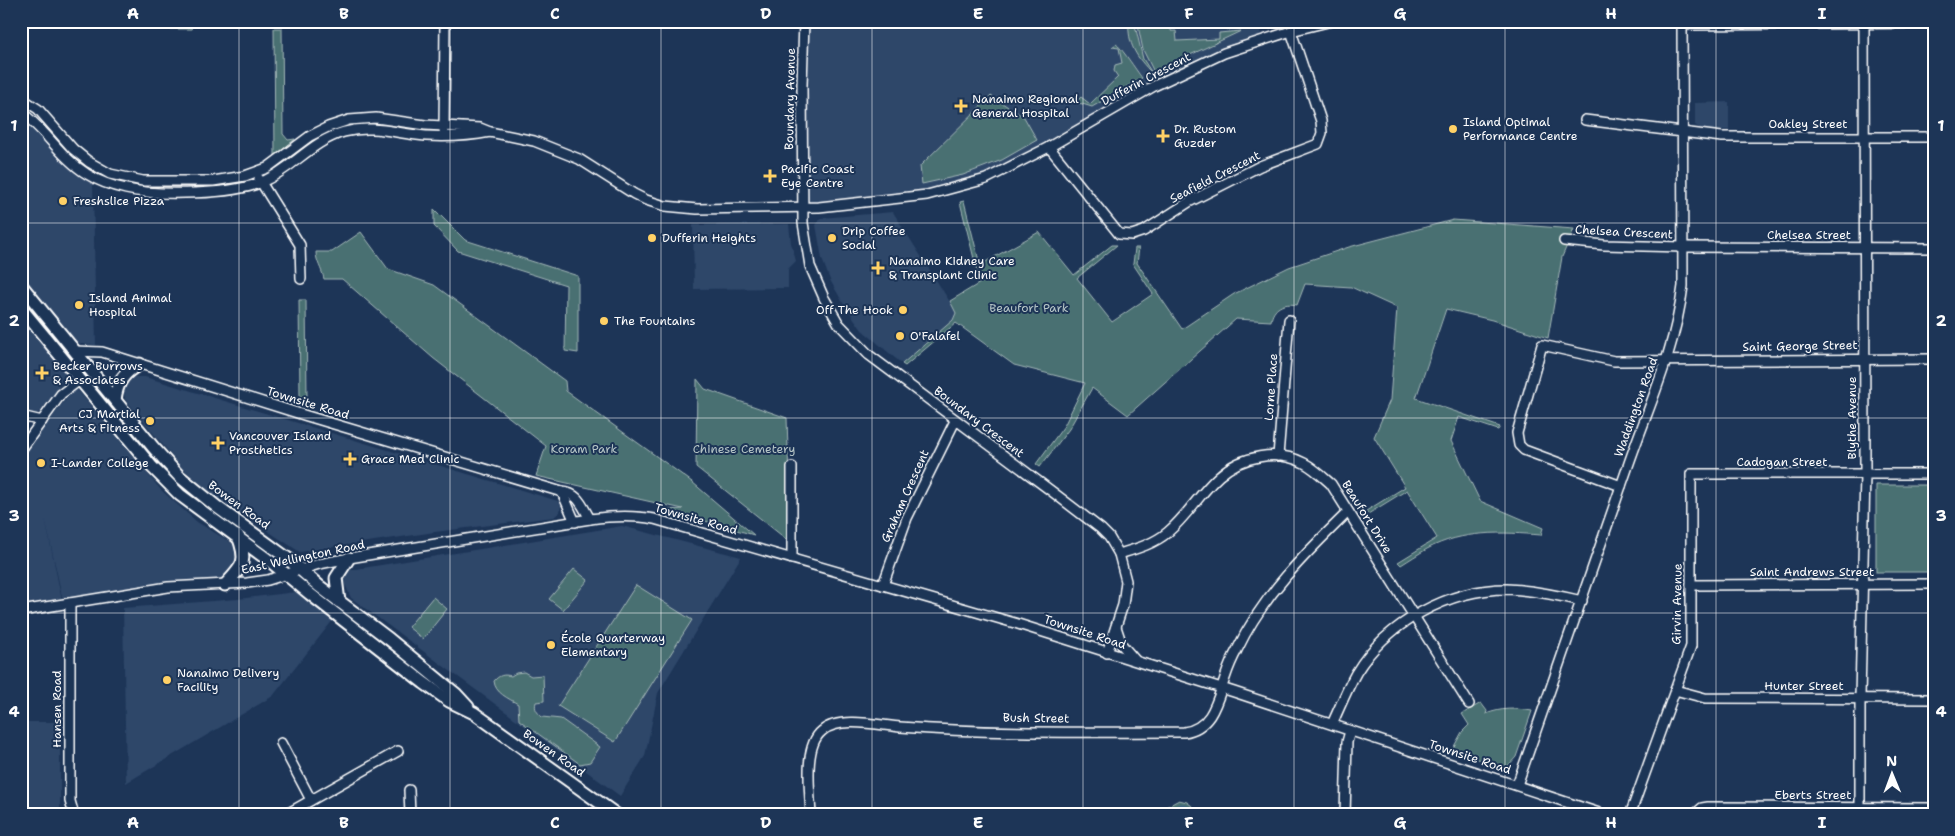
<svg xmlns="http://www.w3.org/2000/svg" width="1955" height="836" font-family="'Shantell Sans',sans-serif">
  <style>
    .built { fill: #2d4669 }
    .green { fill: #4a7072; stroke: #a4b8b8 }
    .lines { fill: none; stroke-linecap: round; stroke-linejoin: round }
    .river { stroke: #406988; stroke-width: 15 }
    .minor-casing { stroke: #fff; stroke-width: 12 }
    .major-casing { stroke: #fff; stroke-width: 15 }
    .minor { stroke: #1d3557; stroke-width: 9 }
    .major { stroke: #1d3557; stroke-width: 11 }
    .grid { fill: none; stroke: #fff; stroke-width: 1; stroke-opacity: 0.55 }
    .poi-dot { fill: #ffd166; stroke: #1d3557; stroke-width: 2 }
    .labels { text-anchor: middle; stroke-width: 4; stroke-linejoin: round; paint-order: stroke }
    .street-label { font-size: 12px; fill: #fff; stroke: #1d3557 }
    .poi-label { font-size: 12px; fill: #fff; stroke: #1d3557; text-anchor: start }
    .park-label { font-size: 12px; fill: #b7c6c7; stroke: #1d3557 }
    .neatline { fill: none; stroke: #fff; stroke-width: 2 }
    .grid-label { font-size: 16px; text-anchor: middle; font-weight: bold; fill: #fff }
  </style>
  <rect width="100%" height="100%" fill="#1d3557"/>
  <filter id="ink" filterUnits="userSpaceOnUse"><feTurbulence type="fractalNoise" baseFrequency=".02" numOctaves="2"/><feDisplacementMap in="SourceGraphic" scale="10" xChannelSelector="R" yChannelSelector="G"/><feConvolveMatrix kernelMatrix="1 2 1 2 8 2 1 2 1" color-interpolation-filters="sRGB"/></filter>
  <g filter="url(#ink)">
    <!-- built -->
    <g class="built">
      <path d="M804 21H1260L1261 41 1224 53 1049 147 950 190 802 207Z"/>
      <path d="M1729 102V130H1702L1695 125V103Z"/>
      <path d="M21 117 35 129 68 167 93 184 96 345 81 344 72 338 21 276Z"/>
      <path d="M893 212 957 313 953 320 902 364 862 330 843 303 830 280 822 259 816 225 821 218Z"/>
      <path d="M789 224 791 243 796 261 788 269V288L694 289 693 225Z"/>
      <path d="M21 316 62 365 65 374 63 381 40 412 35 415 21 412Z"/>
      <path d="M135 377H145L558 501 561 505 560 512 554 517 435 532 300 552 217 498 182 468 125 399 124 389 128 381Z"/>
      <path d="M75 387 161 490 197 522 235 545 237 555 235 572 227 581 63 601 45 518 62 601 21 608V459Z"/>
      <path d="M622 526 741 557 658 693 645 756 620 796 351 598 344 582 350 570Z"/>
      <path d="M296 592 333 620 273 696 126 783 123 608 238 599Z"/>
      <rect x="21" y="722" width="39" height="93"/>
    </g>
    <!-- green -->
    <g class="green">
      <path d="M21 21H184L192 29H170L169 23 21 24Z"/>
      <path d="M1129 21H1134L1143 59 1152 73C1137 58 1127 44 1129 21Z"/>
      <path d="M1137 21H1170L1171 31H1176L1177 41 1219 39V33L1241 31 1154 72 1143 50Z"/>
      <path d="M274 28H282L283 134 288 140 295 139 275 156Z"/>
      <path d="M1116 44C1121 47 1136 70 1142 78L1092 107 1076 102 1081 97 1090 104 1118 77 1114 71 1115 65 1122 63 1119 48 1112 47Z"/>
      <path d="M991 96 1024 117 1037 140 1002 160 963 175 922 184 920 166Z"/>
      <path d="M964 201 980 265 1039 232 1074 275 1112 245H1117L1077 278 1112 322 1153 294 1133 264 1135 248H1139L1137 263 1182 329 1234 294 1289 267 1349 247 1453 220 1574 229 1562 257 1548 338 1492 320 1446 309 1416 398 1500 427 1498 430 1459 417 1451 441 1480 501 1543 528 1541 535C1503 532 1462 530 1427 549 1418 554 1409 560 1401 565L1398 562 1437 538 1407 490 1368 514 1366 511 1405 487 1374 437 1390 400 1397 308 1351 287 1305 284 1297 305C1283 302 1273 308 1271 321L1236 319 1128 415 1092 388 1069 429 1040 467 1036 464 1064 426 1085 383 1014 365 956 323 905 366 902 364 953 320 956 313 950 301 980 283 960 202Z"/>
      <path d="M434 209 465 240 578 276V353L565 351 566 285 458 251 434 226Z"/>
      <path d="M361 232 388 269 434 285 565 381 566 391 692 482 754 535 667 510 683 509 536 476 546 446 433 358 342 279H324C322 269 316 262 316 252H332Z"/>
      <path d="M299 300H306L307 399 300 397Z"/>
      <path d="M697 379 705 389 787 418 791 543 696 467Z"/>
      <rect x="1876" y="485" width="58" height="87"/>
      <path d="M574 569 588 580 563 610 549 599Z"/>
      <path d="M636 585 692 620 615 742 558 706Z"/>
      <path d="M433 597 447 609 423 639 408 627Z"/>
      <path d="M524 672 531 676 543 675 544 701 536 702C534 709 537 712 542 717L561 719 600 747 590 762 580 764 519 720 518 704C508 698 495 693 494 681 499 675 504 674 511 676L516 673Z"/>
      <path d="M1481 703 1487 711 1486 714C1501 708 1515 708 1532 711L1516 757 1507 767H1501L1452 750 1462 732 1469 725 1462 714Z"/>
      <path d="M1179 800 1187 802 1203 815H1151Z"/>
    </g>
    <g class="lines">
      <!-- river -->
      <path class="river" d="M1171 815 1182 811 1189 815"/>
      <defs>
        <g id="minor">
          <path d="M804 21 802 85 803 223 810 266 824 298 839 324 869 355 1054 493 1101 529 1109 537 1119 554 1126 581 1123 605 1107 653"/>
          <path d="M1682 25 1934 23"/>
          <path d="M21 98 38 109 73 149 89 162 110 174 143 181H213L245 176 267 168 310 136 328 127 349 120 376 118 425 125 480 128 490 132 534 141 579 159 634 194 646 200 665 206 697 209 819 207 927 195 986 179 1049 147 1154 86 1224 53 1291 31 1332 21"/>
          <path d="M21 112C46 130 61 158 87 174 98 181 112 186 126 189 157 196 235 195 264 181 293 168 312 141 344 132 374 124 397 134 426 136 446 137 470 136 490 132"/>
          <path d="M1585 120 1722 137H1934"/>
          <path d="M444 130 445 21"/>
          <path d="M1049 147 1119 234 1132 235 1144 231 1189 202 1260 166 1318 144 1322 133 1321 121 1291 31"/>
          <path d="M259 179 300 245 301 279"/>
          <path d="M1564 241 1604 245 1683 247 1934 248"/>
          <path d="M75 351 102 352 307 416 562 492C579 493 582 506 590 519"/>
          <path d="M21 416 42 421"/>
          <path d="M21 450 61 394 80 380"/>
          <path d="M1278 456 1289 320"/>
          <path d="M1621 486 1524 450 1519 445 1517 433 1542 345 1614 361 1934 359"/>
          <path d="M562 492 575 522"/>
          <path d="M1119 554C1136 549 1154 544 1168 532 1187 516 1200 493 1219 476 1241 456 1277 449 1304 463 1314 468 1323 477 1331 484L1469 704"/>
          <path d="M792 559V467"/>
          <path d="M883 585 907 518 955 421"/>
          <path d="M1691 585 1934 584"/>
          <path d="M70 603V801L74 815"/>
          <path d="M21 611 168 587 247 583 268 580 319 564 349 558 590 519C613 516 632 515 654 519L1018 624 1234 692 1605 815"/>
          <path d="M1116 627 1122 645 1135 660"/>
          <path d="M1675 690 1705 698 1934 699"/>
          <path d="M1332 724C1340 707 1347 689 1356 673 1386 623 1449 589 1507 589 1533 590 1557 595 1582 601"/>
          <path d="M281 743 311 800"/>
          <path d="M1517 785C1554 679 1591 573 1628 466 1649 405 1675 351 1683 286L1682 21"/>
          <path d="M409 790 410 815"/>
          <path d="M285 815 398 751"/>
          <path d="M811 815C810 792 803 746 822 731 839 716 878 725 900 727 994 734 1090 732 1184 732 1212 728 1217 701 1225 678 1228 669 1232 659 1237 650 1263 595 1305 554 1348 512"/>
          <path d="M1345 815 1347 742 1350 731"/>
          <path d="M1630 815 1691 646V474H1934"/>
          <path d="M1694 815 1702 808 1708 807 1934 808"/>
          <path d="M1860 815V698L1865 474 1864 21"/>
        </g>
        <g id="major">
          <path d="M21 285 153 447 179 476 217 507 287 558 319 586 389 639 456 694 468 707"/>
          <path d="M21 308 152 467 180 495 271 562 310 594 424 683 449 701 474 713 617 815"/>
          <path d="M115 400C117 382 124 372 140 364"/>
          <path d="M225 585C243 566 248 562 238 536"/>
          <path d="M339 602 336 578 349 558"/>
        </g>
      </defs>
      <!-- minor casing -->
      <use href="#minor" class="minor-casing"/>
      <!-- major casing -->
      <use href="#major" class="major-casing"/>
      <!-- minor -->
      <use href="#minor" class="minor"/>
      <!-- major -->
      <use href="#major" class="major"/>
    </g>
  </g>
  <!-- grid -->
  <path class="grid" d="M239 21V815M450 21V815M661 21V815M872 21V815M1083 21V815M1294 21V815M1505 21V815M1716 21V815M21 223H1934M21 418H1934M21 613H1934"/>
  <!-- markers -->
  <g class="poi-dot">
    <path d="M958.5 98.5h5v5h5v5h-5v5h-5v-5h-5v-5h5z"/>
    <circle cx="1453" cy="129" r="5"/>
    <path d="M1160.5 128.5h5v5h5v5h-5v5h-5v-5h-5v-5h5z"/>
    <path d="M767.5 168.5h5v5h5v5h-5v5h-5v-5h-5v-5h5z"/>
    <circle cx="63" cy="201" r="5"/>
    <circle cx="652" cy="238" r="5"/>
    <circle cx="832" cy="238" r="5"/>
    <path d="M875.5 260.5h5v5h5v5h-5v5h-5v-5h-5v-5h5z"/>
    <circle cx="79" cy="305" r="5"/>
    <circle cx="903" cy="310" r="5"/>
    <circle cx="604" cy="321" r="5"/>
    <circle cx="900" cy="336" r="5"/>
    <path d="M39.5 365.5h5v5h5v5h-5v5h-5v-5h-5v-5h5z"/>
    <circle cx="150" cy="421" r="5"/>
    <path d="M215.5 435.5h5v5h5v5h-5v5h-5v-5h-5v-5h5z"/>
    <path d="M347.5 451.5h5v5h5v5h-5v5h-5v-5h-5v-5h5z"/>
    <circle cx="41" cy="463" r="5"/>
    <circle cx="551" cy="645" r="5"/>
    <circle cx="167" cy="680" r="5"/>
  </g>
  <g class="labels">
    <!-- street labels -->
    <g class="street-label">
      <text transform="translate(1146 79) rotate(-28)" y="4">Dufferin Crescent</text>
      <text transform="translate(790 99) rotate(-89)" y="4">Boundary Avenue</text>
      <text x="1808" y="128">Oakley Street</text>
      <text transform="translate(1215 177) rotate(-27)" y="4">Seafield Crescent</text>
      <text transform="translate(1624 232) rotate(3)" y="4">Chelsea Crescent</text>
      <text x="1809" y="239">Chelsea Street</text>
      <text transform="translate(1800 346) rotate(-1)" y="4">Saint George Street</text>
      <text transform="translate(1271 387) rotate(-86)" y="4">Lorne Place</text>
      <text transform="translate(308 403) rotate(17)" y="4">Townsite Road</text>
      <text transform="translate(1636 407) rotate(-70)" y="4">Waddington Road</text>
      <text transform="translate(1852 418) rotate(-90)" y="4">Blythe Avenue</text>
      <text transform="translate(979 422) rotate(37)" y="4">Boundary Crescent</text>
      <text x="1782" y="466">Cadogan Street</text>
      <text transform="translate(905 496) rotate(-66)" y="4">Graham Crescent</text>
      <text transform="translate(239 505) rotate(36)" y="4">Bowen Road</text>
      <text transform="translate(1367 517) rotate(58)" y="4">Beaufort Drive</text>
      <text transform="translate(696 519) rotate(16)" y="4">Townsite Road</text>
      <text transform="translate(303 557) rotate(-12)" y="4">East Wellington Road</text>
      <text x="1812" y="576">Saint Andrews Street</text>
      <text transform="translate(1677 604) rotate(-89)" y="4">Girvin Avenue</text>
      <text transform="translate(1085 632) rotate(18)" y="4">Townsite Road</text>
      <text x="1804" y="690">Hunter Street</text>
      <text transform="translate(57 709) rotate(-90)" y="4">Hansen Road</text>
      <text transform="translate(1036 718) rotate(1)" y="4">Bush Street</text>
      <text transform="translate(554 753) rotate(35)" y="4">Bowen Road</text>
      <text transform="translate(1470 757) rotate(18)" y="4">Townsite Road</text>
      <text x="1813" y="799">Eberts Street</text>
    </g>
    <!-- poi labels -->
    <g class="poi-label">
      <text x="972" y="103">Nanaimo Regional<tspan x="972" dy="14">General Hospital</tspan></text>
      <text x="1463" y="126">Island Optimal<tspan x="1463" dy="14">Performance Centre</tspan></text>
      <text x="1174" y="133">Dr. Rustom<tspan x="1174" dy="14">Guzder</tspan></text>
      <text x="781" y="173">Pacific Coast<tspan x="781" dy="14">Eye Centre</tspan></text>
      <text x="73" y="205">Freshslice Pizza</text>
      <text x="842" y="235">Drip Coffee<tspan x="842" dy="14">Social</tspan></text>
      <text x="662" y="242">Dufferin Heights</text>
      <text x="889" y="265">Nanaimo Kidney Care<tspan x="889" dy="14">&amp; Transplant Clinic</tspan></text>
      <text x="89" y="302">Island Animal<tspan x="89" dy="14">Hospital</tspan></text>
      <text x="893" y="314" text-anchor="end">Off The Hook</text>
      <text x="614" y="325">The Fountains</text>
      <text x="910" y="340">O'Falafel</text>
      <text x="53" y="370">Becker Burrows<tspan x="53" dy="14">&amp; Associates</tspan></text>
      <text x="140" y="418" text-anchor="end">CJ Martial<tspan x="140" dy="14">Arts &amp; Fitness</tspan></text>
      <text x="229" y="440">Vancouver Island<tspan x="229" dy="14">Prosthetics</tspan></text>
      <text x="361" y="463">Grace Med Clinic</text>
      <text x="51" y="467">I-Lander College</text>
      <text x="561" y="642">École Quarterway<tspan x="561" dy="14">Elementary</tspan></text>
      <text x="177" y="677">Nanaimo Delivery<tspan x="177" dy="14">Facility</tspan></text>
    </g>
    <!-- park labels -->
    <g class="park-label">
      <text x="1029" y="312">Beaufort Park</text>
      <text x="584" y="453">Koram Park</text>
      <text x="744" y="453">Chinese Cemetery</text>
    </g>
  </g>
  <!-- margin -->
  <rect width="1955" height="836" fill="none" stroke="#1d3557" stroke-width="55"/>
  <!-- north arrow -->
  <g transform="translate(1892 774) rotate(359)" stroke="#1d3557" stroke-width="4" paint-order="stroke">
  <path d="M0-4L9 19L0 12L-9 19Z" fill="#ffffff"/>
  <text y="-8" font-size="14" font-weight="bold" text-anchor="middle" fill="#ffffff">N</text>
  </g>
  <rect x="28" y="28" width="1900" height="780" class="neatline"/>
  <g class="grid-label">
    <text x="133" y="19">A</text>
    <text x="344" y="19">B</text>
    <text x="555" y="19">C</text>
    <text x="766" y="19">D</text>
    <text x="978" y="19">E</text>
    <text x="1189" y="19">F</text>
    <text x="1400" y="19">G</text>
    <text x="1611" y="19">H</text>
    <text x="1822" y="19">I</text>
    <text x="14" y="131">1</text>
    <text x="1941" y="131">1</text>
    <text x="14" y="326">2</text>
    <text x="1941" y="326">2</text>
    <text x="14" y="521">3</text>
    <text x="1941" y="521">3</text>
    <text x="14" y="717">4</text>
    <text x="1941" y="717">4</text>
    <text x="133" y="828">A</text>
    <text x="344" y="828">B</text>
    <text x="555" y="828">C</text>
    <text x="766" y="828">D</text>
    <text x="978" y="828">E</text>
    <text x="1189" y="828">F</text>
    <text x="1400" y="828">G</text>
    <text x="1611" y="828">H</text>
    <text x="1822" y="828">I</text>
  </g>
</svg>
